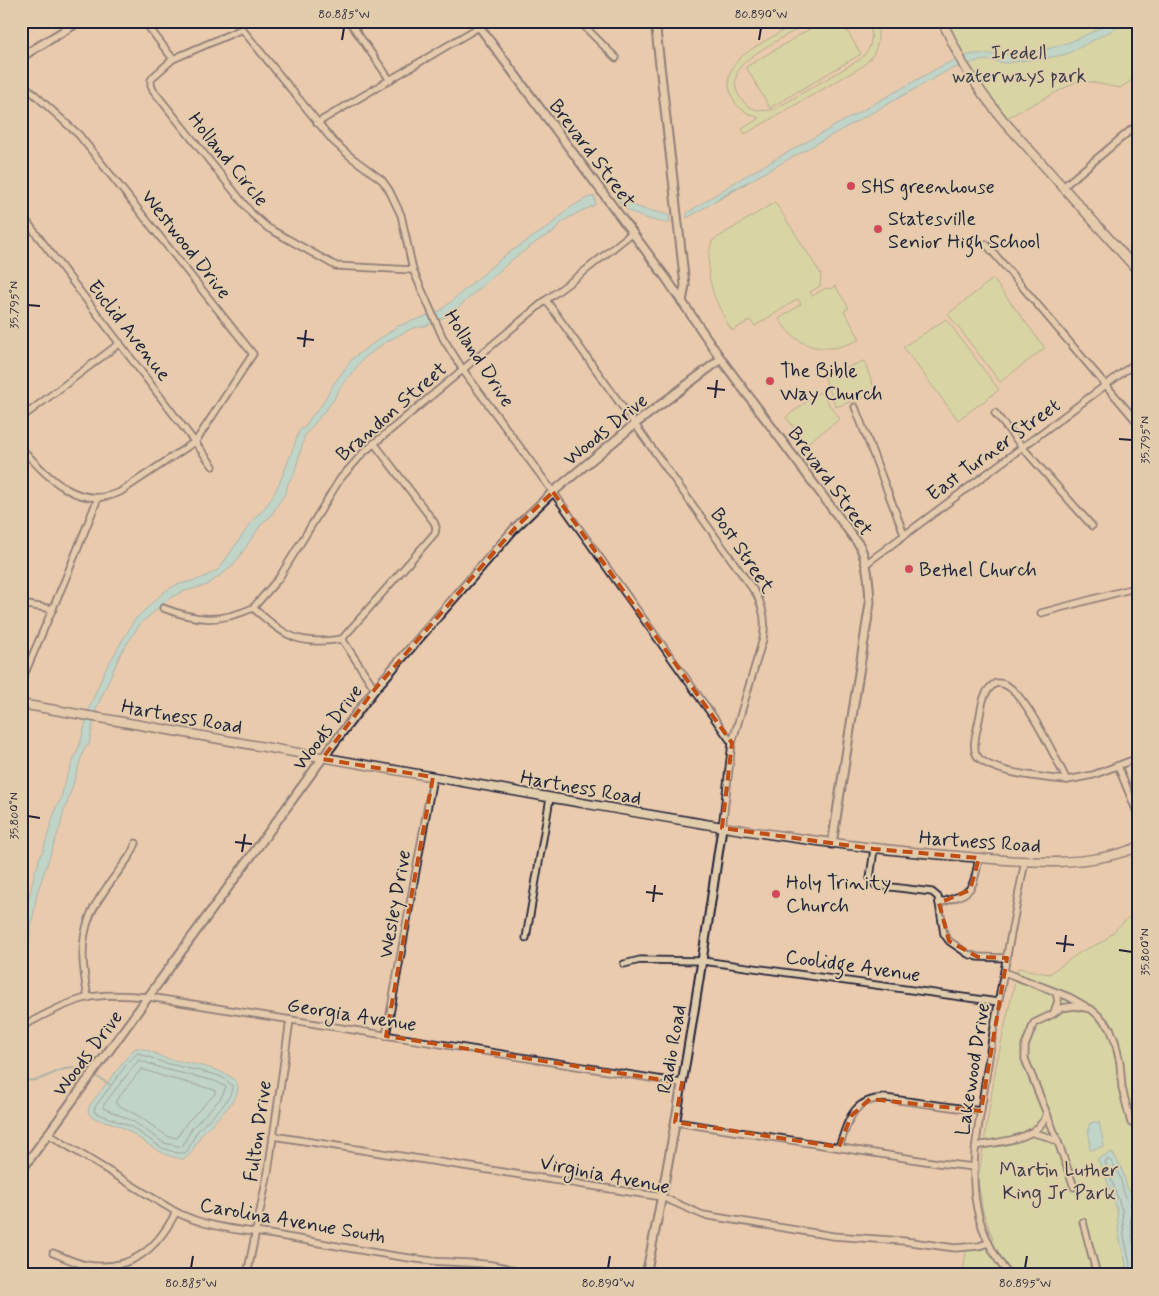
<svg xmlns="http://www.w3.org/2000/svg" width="1159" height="1296" font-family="Mynerve,sans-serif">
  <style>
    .green { fill: #c4e098; stroke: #73816a }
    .water { fill: #8ee0e7; stroke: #6394a2 }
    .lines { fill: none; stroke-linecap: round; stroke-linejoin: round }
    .shore { stroke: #4d6e80; stroke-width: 1 }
    .stream { stroke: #6394a2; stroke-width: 2 }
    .minor-casing { stroke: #22223b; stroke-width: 9 }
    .tertiary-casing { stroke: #22223b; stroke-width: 11 }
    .secondary-casing { stroke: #22223b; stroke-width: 11 }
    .minor { stroke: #e1cdab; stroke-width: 5.5 }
    .tertiary { stroke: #e1cdab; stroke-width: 7 }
    .secondary { stroke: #e1cdab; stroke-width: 8 }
    .marked { fill: none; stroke: #c04e15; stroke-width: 4; stroke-dasharray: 10 6; stroke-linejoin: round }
    .ticks { fill: none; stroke: #22223b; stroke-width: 2 }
    .poi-dot { fill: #d1495b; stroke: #e1cdab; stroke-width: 2 }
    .labels { text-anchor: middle; stroke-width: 4; stroke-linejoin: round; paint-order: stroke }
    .park-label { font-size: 20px; fill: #3a3e49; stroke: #e1cdab }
    .street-label { font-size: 20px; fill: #22223b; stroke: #e1cdab }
    .poi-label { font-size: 20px; fill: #22223b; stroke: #e1cdab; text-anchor: start }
    .neatline { fill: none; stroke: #22223b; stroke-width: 2 }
    .ticks-label { font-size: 12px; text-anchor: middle; fill: #22223b }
  </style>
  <rect width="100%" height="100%" fill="#eacbad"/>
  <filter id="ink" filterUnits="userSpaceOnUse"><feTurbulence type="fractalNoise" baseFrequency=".02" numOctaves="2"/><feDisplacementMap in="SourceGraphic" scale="10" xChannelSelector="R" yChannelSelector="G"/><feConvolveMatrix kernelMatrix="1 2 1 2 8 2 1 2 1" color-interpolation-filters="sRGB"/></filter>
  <g filter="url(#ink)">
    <!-- green -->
    <g class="green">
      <path d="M799 21H812C797 30 749 54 741 66 733 77 734 92 743 101 751 111 763 112 775 109L859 60C872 50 875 36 867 21H875C882 38 877 54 863 66L745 134 742 129 759 118C746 113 735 107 731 94 721 66 745 53 765 41 776 34 788 28 799 21Z"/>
      <path d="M823 21H841L861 54 770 108 746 67Z"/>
      <path d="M944 21H1138V76L1120 88 1080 80 1003 120Z"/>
      <path d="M775 202 821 274 820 286 810 292 812 296 826 288 831 289 835 286 849 308 844 311 860 339C829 355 798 351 779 319L801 304 798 299 755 326 750 320 732 331C715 302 702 276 712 241Z"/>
      <path d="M993 279 1045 348 1000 382 948 314Z"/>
      <path d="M946 319 999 390 958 420 903 347Z"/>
      <path d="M864 361 876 393 836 407 824 376Z"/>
      <path d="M820 392 840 419 806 444 786 417Z"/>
      <path d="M1138 908V1275H962L968 1242 982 1243 993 1239 983 1212 978 1180 996 1066 1018 968 1049 974 1082 951 1104 941Z"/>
    </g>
    <!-- water -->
    <g class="water">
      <path d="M1112 21H1130L1067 54 1052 57 1006 63C1001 63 998 62 994 61 979 58 964 65 949 70L762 174 687 218V213L740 179 945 64C954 61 965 55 974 54 990 53 1005 56 1021 54 1054 50 1084 38 1112 21Z"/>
      <path d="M595 196V205C584 210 559 220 554 232L542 238 513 259 451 314 426 326 413 328 386 342 364 358 341 386 333 401 305 435 294 475 288 483 286 492 270 517 263 522 233 566 207 585 182 592 170 598 141 623 136 630 121 653 96 709 89 745 85 747C79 763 75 780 69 797 67 806 62 814 61 824L37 893 27 953 21 967C21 951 21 935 24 920 27 903 32 888 35 871L38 866 39 858 43 851 56 807 61 799 65 781 80 744 90 706 105 670 135 619 164 592 176 585 200 579 218 570 223 563 255 517C277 502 290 454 300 429L304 428 312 416 321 406 333 385 353 358 361 352 398 326 440 311 504 256 548 227 571 207 587 198Z"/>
      <path d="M618 197 640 208 669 215 670 223C656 222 620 214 618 197Z"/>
      <path d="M136 1048C146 1048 156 1054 165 1058 181 1063 236 1068 238 1087 239 1100 217 1118 209 1127 204 1131 200 1136 197 1142 193 1149 192 1155 183 1159 153 1155 139 1133 112 1123 103 1120 93 1121 88 1112L90 1105 132 1051Z"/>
      <path d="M1094 1122H1099L1104 1146 1091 1150 1089 1148C1092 1138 1086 1133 1090 1123Z"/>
      <path d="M1112 1152 1121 1167 1127 1186 1138 1208V1275H1125L1126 1264 1119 1236 1117 1211 1106 1177 1097 1159Z"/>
    </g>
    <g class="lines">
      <!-- shore -->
      <g class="shore">
        <path d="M138 1053 165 1063 217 1075 225 1079 232 1085C234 1101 206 1120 197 1132 192 1139 191 1147 185 1153H177L162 1148 130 1126 94 1112 95 1107 126 1065Z"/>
        <path d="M139 1060 164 1069 215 1081 226 1087 221 1098 192 1128 182 1147 164 1143 133 1121 103 1108V1106Z"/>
        <path d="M142 1069 162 1076 215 1090V1094L187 1122 177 1138 167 1136 137 1115 116 1104V1101Z"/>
        <path d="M1130 1275V1264L1124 1236 1122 1210 1105 1162 1106 1160H1110C1112 1163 1115 1166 1117 1170 1123 1181 1123 1207 1138 1209"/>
        <path d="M1136 1275C1135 1256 1132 1237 1130 1217L1131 1215 1138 1216"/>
      </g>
      <!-- stream -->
      <g class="stream">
        <path d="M714 202 746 183"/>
        <path d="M94 1075 109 1084"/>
        <path d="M21 1079C48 1087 57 1058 90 1072"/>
      </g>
      <defs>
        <g id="minor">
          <path d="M144 21 173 59"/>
          <path d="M349 21 390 80"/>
          <path d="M582 21 587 29 616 58"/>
          <path d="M21 82 79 135 253 354 196 441 120 492C78 511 48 477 21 448"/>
          <path d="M317 123 479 27"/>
          <path d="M1063 187 1138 124"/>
          <path d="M21 214 213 466"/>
          <path d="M986 244 1138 423"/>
          <path d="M413 270 336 266 268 228 252 214 153 90 151 85V80L154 76 173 59 242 29 333 141 351 157 382 180 389 190 401 215 413 270 443 338 463 370 553 492 732 743"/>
          <path d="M546 300 757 595C764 611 766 622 763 639L732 743 722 828"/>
          <path d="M855 407 904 534"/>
          <path d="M995 413 1023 448 1092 526"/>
          <path d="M21 418 120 343"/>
          <path d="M867 563 1138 361"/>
          <path d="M21 604 53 609"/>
          <path d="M163 608C197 621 219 623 253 608 286 636 297 646 342 639L375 689"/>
          <path d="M253 608 279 578 340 479 364 452 546 300 581 274 632 233"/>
          <path d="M1041 613 1138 587"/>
          <path d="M342 639 435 533 436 527 434 522 374 443"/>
          <path d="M21 682 65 580 98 498"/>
          <path d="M996 683C998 683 1001 683 1003 684 1024 689 1056 760 1067 780 1047 778 985 773 976 754 972 745 977 730 979 720 982 706 982 691 996 683Z"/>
          <path d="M1118 766 1138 815"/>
          <path d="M1067 780 1093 775 1138 758"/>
          <path d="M874 849 870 878 875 885 932 892 938 897 944 934 949 941 968 954 978 957 1007 958"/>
          <path d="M939 903C973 892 972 893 979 858"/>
          <path d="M526 938 550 798"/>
          <path d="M624 964 640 960 703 961 998 1002"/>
          <path d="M1004 972 1069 997 1085 1006"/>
          <path d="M88 998C83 970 79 943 90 916 97 897 119 872 131 854L136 843"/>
          <path d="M1054 1012 1058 1001 1056 993"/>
          <path d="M21 1027C42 1016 63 1004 86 998 106 993 129 996 149 997L682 1083"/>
          <path d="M386 1036 433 777"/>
          <path d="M1047 1114 1058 1142"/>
          <path d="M675 1122 938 1163 974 1167"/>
          <path d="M1033 1133 1045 1136 1058 1142 1074 1187"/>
          <path d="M48 1134 176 1212C211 1230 248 1230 286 1237 335 1245 384 1256 433 1261 461 1264 498 1260 522 1275"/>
          <path d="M273 1136 662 1197 703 1215 833 1236 904 1241 955 1248 979 1246 988 1243"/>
          <path d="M976 1146C1001 1141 1037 1141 1047 1114L1025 1059V1046L1034 1023 1053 1014 1061 1008 1075 1006 1091 1009 1101 1018 1110 1028 1115 1041 1120 1063 1122 1088 1131 1123"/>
          <path d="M839 1147C849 1120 851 1100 884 1098L981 1111"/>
          <path d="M1083 1222 1097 1275"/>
          <path d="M53 1253C64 1257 75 1263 86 1265 131 1272 157 1249 176 1212"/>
          <path d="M247 1275 268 1172 290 1020"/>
          <path d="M1009 1275C991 1253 978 1224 975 1196 971 1163 978 1129 983 1097 994 1018 1010 939 1025 861"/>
        </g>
        <g id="tertiary">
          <path d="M475 21 666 278 721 359 860 546C868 565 869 582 870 603L832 844"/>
          <path d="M655 21 685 285 682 302"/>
          <path d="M21 57 80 21"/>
          <path d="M21 1171 322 759 375 689 515 528 553 492 635 424 721 359"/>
          <path d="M646 1275C677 1127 700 977 722 828"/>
        </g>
        <g id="secondary">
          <path d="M942 21 963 64 982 93 1003 120 1138 271"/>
          <path d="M21 704C200 736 379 768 559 799 691 822 823 846 958 856 1017 861 1081 870 1138 847"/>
        </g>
      </defs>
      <!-- minor casing -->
      <use href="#minor" class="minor-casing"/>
      <!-- tertiary casing -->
      <use href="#tertiary" class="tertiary-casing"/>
      <!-- secondary casing -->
      <use href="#secondary" class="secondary-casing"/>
      <!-- minor -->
      <use href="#minor" class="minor"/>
      <!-- tertiary -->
      <use href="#tertiary" class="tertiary"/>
      <!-- secondary -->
      <use href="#secondary" class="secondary"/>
    </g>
  </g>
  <!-- marked area -->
  <path d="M0 0H1159V1296H0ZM553 492 732 743 722 828 874 849 979 858 970 890 939 903 949 941 978 957 1007 958 981 1111 870 1099 851 1116 839 1147 675 1122 682 1083 386 1036 433 777 322 759 375 689 515 528Z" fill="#eacbad" fill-opacity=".55" fill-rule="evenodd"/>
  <path class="marked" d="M553 492 732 743 722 828 874 849 979 858 970 890 939 903 949 941 978 957 1007 958 981 1111 870 1099 851 1116 839 1147 675 1122 682 1083 386 1036 433 777 322 759 375 689 515 528Z"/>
  <!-- ticks -->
  <path class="ticks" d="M342 40 344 28M759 40 761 28M28 305 40 306M297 338 314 340M304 347 306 330M707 388 725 390M715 398 717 380M1119 439 1132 440M28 816 40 818M235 842 252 844M242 852 245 834M646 892 663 894M653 902 655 885M1056 943 1074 945M1119 950 1132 952M1064 952 1066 935M191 1268 193 1256M608 1268 610 1256M1025 1268 1027 1256"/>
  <!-- markers -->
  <g class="poi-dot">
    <circle cx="851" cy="186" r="5"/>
    <circle cx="878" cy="229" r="5"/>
    <circle cx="770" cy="381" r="5"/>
    <circle cx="909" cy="569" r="5"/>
    <circle cx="776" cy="894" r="5"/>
  </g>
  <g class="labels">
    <!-- park labels -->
    <g class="park-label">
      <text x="1019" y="59">Iredell<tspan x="1019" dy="23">waterways park</tspan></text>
      <text x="1059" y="1176">Martin Luther<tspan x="1059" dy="23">King Jr Park</tspan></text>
    </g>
    <!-- street labels -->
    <g class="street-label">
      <text transform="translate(593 153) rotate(53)" y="7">Brevard Street</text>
      <text transform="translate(229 159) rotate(51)" y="7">Holland Circle</text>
      <text transform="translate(187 244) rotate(52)" y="7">Westwood Drive</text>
      <text transform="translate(130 330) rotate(52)" y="7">Euclid Avenue</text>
      <text transform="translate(480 358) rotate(57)" y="7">Holland Drive</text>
      <text transform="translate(391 411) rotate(-41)" y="7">Brandon Street</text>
      <text transform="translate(605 429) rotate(-39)" y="7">Woods Drive</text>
      <text transform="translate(993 449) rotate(-36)" y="7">East Turner Street</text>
      <text transform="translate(831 481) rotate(54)" y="7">Brevard Street</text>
      <text transform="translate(743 550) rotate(56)" y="7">Bost Street</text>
      <text transform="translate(182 716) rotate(10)" y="7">Hartness Road</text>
      <text transform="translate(327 727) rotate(-53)" y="7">Woods Drive</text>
      <text transform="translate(581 787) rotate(10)" y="7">Hartness Road</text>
      <text transform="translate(980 841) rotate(4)" y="7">Hartness Road</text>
      <text transform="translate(394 904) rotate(-80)" y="7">Wesley Drive</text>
      <text transform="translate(853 965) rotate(8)" y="7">Coolidge Avenue</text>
      <text transform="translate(352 1014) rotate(9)" y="7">Georgia Avenue</text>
      <text transform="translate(671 1049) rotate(-80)" y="7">Radio Road</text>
      <text transform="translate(87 1053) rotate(-53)" y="7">Woods Drive</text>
      <text transform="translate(972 1069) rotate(-81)" y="7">Lakewood Drive</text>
      <text transform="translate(257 1131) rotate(-82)" y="7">Fulton Drive</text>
      <text transform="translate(605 1174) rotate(11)" y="7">Virginia Avenue</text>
      <text transform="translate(293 1220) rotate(10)" y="7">Carolina Avenue South</text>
    </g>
    <!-- poi labels -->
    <g class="poi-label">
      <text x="861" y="193">SHS greenhouse</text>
      <text x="888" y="225">Statesville<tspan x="888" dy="23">Senior High School</tspan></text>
      <text x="780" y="377">The Bible<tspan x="780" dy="23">Way Church</tspan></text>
      <text x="919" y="576">Bethel Church</text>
      <text x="786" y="889">Holy Trinity<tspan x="786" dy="23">Church</tspan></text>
    </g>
  </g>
  <!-- margin -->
  <rect width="1159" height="1296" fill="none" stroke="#e1cdab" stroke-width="55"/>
  <rect x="28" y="28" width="1104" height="1240" class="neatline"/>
  <g class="ticks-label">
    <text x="344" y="18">80.885°W</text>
    <text x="761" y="18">80.890°W</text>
    <text transform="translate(14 305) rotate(-90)" y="4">35.795°N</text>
    <text transform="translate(1145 440) rotate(-90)" y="4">35.795°N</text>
    <text transform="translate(14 816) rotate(-90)" y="4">35.800°N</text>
    <text transform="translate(1145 952) rotate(-90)" y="4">35.800°N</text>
    <text x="191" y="1287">80.885°W</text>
    <text x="608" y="1287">80.890°W</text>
    <text x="1025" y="1287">80.895°W</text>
  </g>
</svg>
